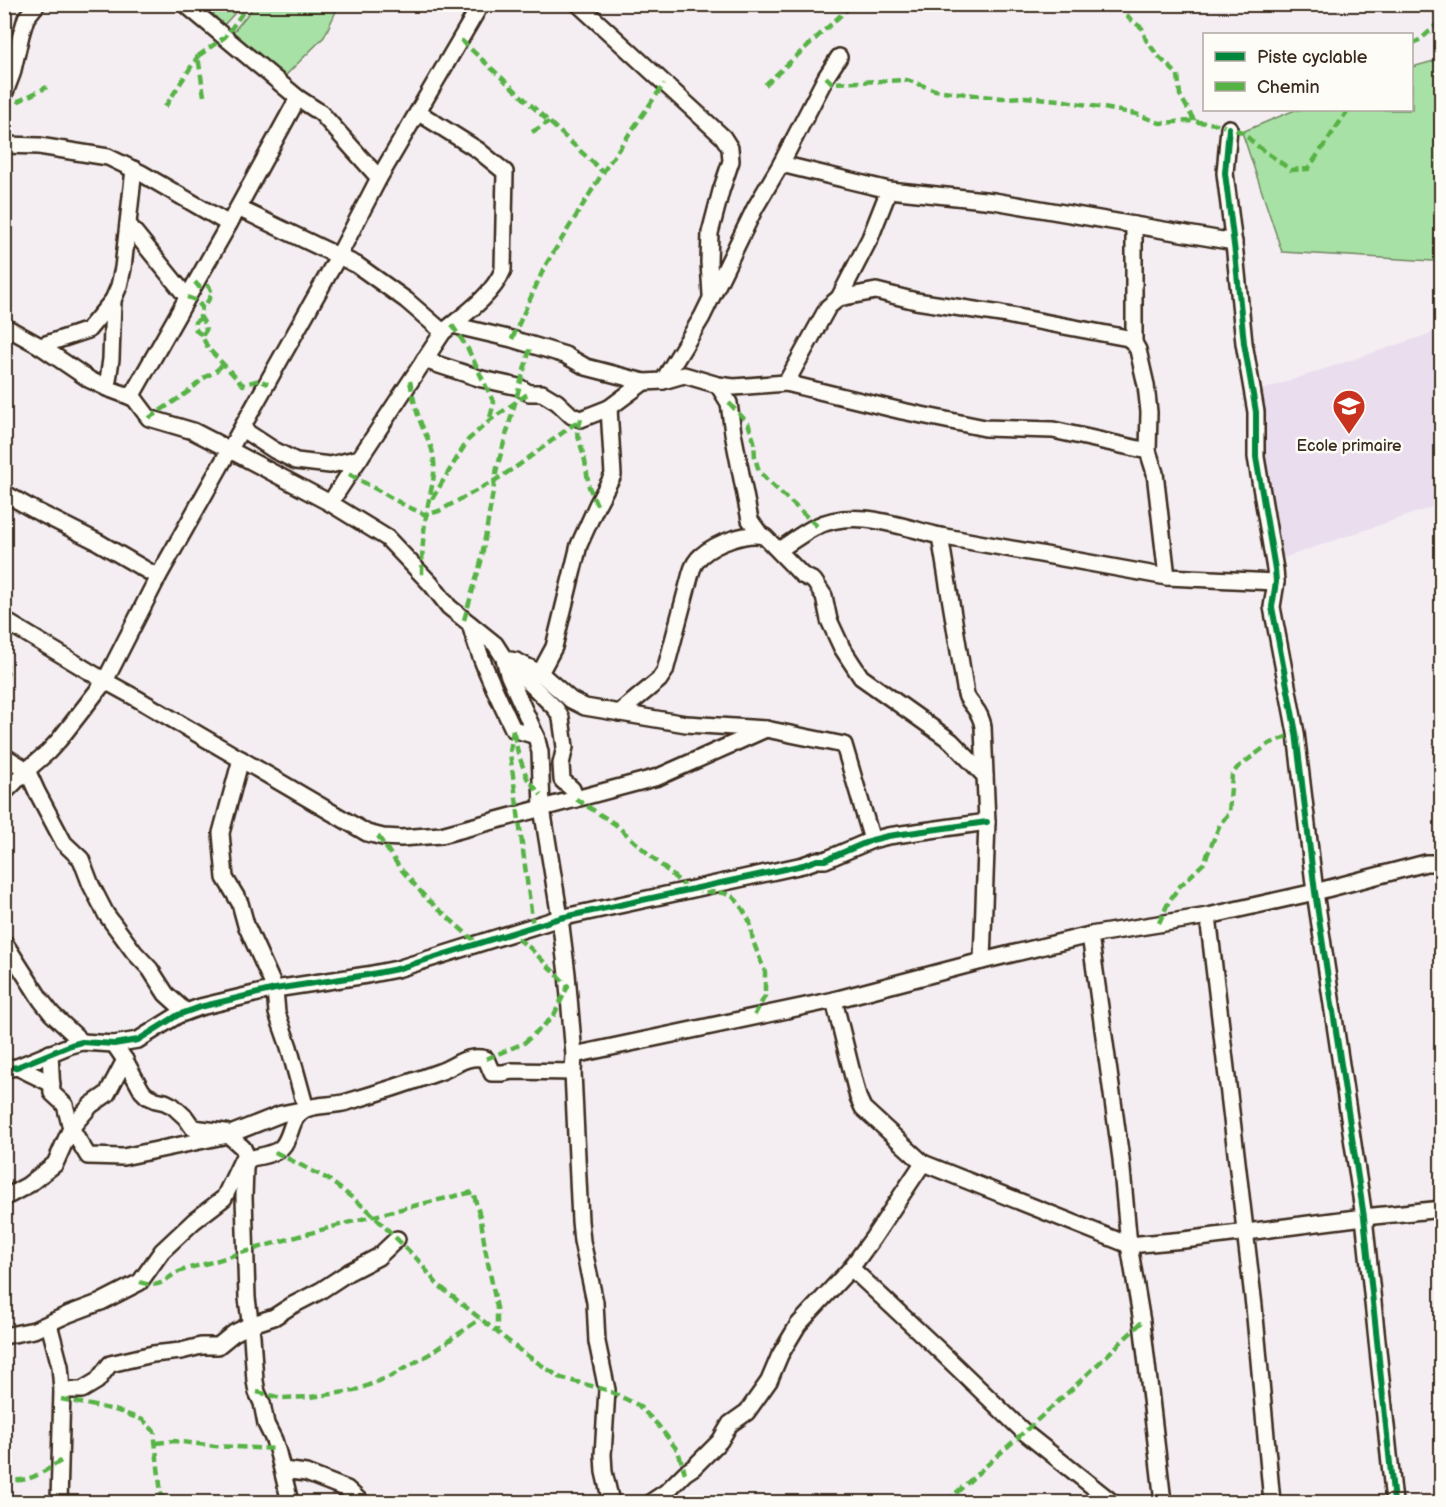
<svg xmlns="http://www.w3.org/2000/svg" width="1446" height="1507" font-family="'Balsamiq Sans',sans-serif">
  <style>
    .built { fill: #e9ddee }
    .green { fill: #a8e1a5; stroke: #728662; stroke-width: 1.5 }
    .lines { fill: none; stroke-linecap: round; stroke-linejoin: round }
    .minor-casing { stroke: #3b2a1e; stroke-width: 20 }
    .minor { stroke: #fdfcf7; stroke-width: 15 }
    .quiet { stroke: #57b245; stroke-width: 4.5; stroke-dasharray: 9 4.5; stroke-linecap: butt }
    .cycleway-casing { stroke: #fdfcf7; stroke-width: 10 }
    .cycleway { stroke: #00873e; stroke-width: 6 }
    .labels { text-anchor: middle; stroke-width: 5; stroke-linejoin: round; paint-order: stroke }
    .poi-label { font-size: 16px; fill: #3b2a1e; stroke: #fdfcf7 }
  </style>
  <rect width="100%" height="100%" fill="#f4eef3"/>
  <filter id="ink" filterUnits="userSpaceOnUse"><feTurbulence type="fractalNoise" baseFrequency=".0167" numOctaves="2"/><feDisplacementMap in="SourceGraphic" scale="12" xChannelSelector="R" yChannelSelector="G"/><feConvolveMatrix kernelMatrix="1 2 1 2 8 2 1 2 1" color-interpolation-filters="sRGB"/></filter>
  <g filter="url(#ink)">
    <!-- built -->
    <path class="built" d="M1441 330V504L1274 561 1253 393Z"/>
    <!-- green -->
    <g class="green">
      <path d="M206 5H242L223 26Z"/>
      <path d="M255 5H339L324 37 283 78 230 36Z"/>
      <path d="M1441 59V257L1433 261 1282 252 1242 132 1295 110H1412V67Z"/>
    </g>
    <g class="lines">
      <defs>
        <g id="minor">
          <path d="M185 4 298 98 321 113 379 178"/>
          <path d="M578 4 723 137 730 148 731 161 721 191 710 233 709 262 711 295"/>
          <path d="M4 95 12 74 21 35 26 18 37 4"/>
          <path d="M1229 128 1225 173 1235 253 1244 343 1256 412V457L1275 569 1276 582 1272 607 1296 733 1315 892 1364 1217 1394 1502"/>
          <path d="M4 145 39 146 108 157 141 173 229 224"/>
          <path d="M781 164 889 190 994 201 1234 242"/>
          <path d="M238 208 357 265 406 300 443 332"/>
          <path d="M128 224 187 297"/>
          <path d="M1134 225V343"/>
          <path d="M839 298 870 238 889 190"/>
          <path d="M452 325 512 339 565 355 586 367 644 382 663 381 684 375 718 385 734 387 786 383 902 411 985 428 1053 430 1148 451"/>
          <path d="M4 326 40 346 90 380 107 388 134 398 149 418 193 431 230 450 330 503 387 538 431 584 449 607 495 644 504 658 556 709 561 718 565 747 561 764 562 780 572 789 576 799"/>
          <path d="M40 346 88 330 113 300"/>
          <path d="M424 360 482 379 519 387 529 393H542L557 402 572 416 581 419 609 408"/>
          <path d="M663 381 702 317 755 208 781 164 826 77 839 57"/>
          <path d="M786 383 828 307 839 298 876 291 916 301 1001 314 1128 338 1134 343 1138 350 1146 385 1149 412 1148 451 1155 473 1167 577"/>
          <path d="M718 385 729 403 733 433 750 520 760 534"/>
          <path d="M107 388 111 359 113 300 119 286 123 268 134 169"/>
          <path d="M131 397 229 224 298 98"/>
          <path d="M242 429 274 450 296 461 330 465 360 458"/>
          <path d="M4 493 36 511 98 542 158 577"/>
          <path d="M330 503 443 332C464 315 493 295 503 270L505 172 478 150 419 113"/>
          <path d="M779 550C791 542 803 533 815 527 854 507 901 527 940 536"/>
          <path d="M4 620 105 681 136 698 367 833 383 837 401 838 441 835 658 777 766 729"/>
          <path d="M470 624C480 661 497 694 513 729L536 736"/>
          <path d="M504 658 508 674 536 736 540 752 542 808 560 918 567 974 574 1055 573 1072 580 1221 582 1241 595 1302 597 1342 607 1390 603 1455 604 1472 611 1502"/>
          <path d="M510 660 516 661 540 673 554 647 579 545 597 505 613 475 609 408 644 382"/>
          <path d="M540 673 571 700 585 707 686 724 766 729 844 745 872 840"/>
          <path d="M619 713 659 680 665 671 691 573C693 566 695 561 701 556 714 544 749 530 765 537L802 575 814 581 824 596 829 620 842 648 861 677 951 741 985 776"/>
          <path d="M4 756 27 770 37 792 64 843 81 859 91 885 106 914 134 952 150 969 166 994 186 1012"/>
          <path d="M4 793 27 770 48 752 59 740 105 681 158 577 339 255 379 178 481 4"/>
          <path d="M1208 916 1254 1306 1272 1502"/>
          <path d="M1090 935 1121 1159 1129 1245 1142 1322 1163 1502"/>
          <path d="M4 942 41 1000 52 1014 82 1042"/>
          <path d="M982 961 987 822 983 727C982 720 979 713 974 707 969 700 965 697 965 688L940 536 1167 577 1276 582"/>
          <path d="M834 1000 982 961 1090 935 1208 916 1315 892 1426 863H1442"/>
          <path d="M114 1044 125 1060 142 1091 147 1096 156 1100 165 1102 173 1106 186 1118 193 1128 225 1132 243 1148 248 1159 245 1168 244 1197 247 1298 252 1336 255 1381 257 1392 262 1403 266 1424 274 1440 278 1453 290 1502"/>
          <path d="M50 1053 52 1093 65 1105 71 1128 88 1156 123 1157 195 1142 228 1135 281 1114 306 1109 289 1047 277 1013 275 989 246 925 240 903 225 878 221 833 241 759"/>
          <path d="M574 1055 834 1000 858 1097 863 1108 923 1163 1129 1245 1184 1240 1364 1217 1442 1209"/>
          <path d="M17 1067 52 1084"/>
          <path d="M4 1069 17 1067 71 1045 82 1042 114 1044 138 1040 178 1015 200 1007 275 989 367 975 397 969 560 918 803 865 817 860H825L872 840 888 836 987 822"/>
          <path d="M248 1159C258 1156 275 1155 282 1147 293 1135 289 1117 306 1109 318 1104 334 1106 347 1102 378 1093 409 1083 439 1072 456 1066 466 1054 486 1059L492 1073H503L512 1071 573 1072"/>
          <path d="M4 1198 28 1185 55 1164 71 1128 91 1105 107 1094 125 1060"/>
          <path d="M851 1268 941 1352 1024 1432 1112 1502"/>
          <path d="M49 1324 60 1366 62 1390 59 1502"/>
          <path d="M4 1336 34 1330 69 1314 101 1302 140 1282 162 1251 194 1221 224 1198 243 1158"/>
          <path d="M62 1390H82L97 1381 110 1364 153 1354 181 1351 201 1346H218L234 1333 250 1325 274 1317 291 1306 320 1291 349 1272 378 1257 397 1239"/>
          <path d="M283 1470 306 1473 347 1489 361 1502"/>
          <path d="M651 1502 666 1492 685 1473 694 1467 720 1441 730 1424 747 1412 769 1381 780 1355 798 1325 851 1268 873 1238 923 1163"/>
        </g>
      </defs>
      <!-- minor casing -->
      <use href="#minor" class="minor-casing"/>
      <!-- minor -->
      <use href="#minor" class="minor"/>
      <!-- quiet -->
      <g class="quiet">
        <path d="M1118 4 1131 20 1142 28 1146 40 1158 56 1178 75 1180 95 1195 122"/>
        <path d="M1295 4 1308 9 1327 4"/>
        <path d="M4 5 5 4"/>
        <path d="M461 40 603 172"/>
        <path d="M1412 44 1421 39 1442 20"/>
        <path d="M826 77 832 83 907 80 935 90 982 96 1003 98 1025 97 1060 100 1136 114 1160 123 1190 121 1217 124 1242 132 1256 145 1291 170 1308 169 1348 110"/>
        <path d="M765 85 853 4"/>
        <path d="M4 96 19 101 47 87"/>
        <path d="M204 96 198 56 225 37 249 4"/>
        <path d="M165 107 198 56"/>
        <path d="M532 132 549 122"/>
        <path d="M195 282 199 287 209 286 212 294 206 304 200 305"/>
        <path d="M187 297 195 300 202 307 200 316 205 324 206 330 202 336 208 348 243 385 259 380 268 384"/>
        <path d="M201 318 195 322C194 329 196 332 203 335"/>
        <path d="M452 325 468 349 494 403 489 421"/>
        <path d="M4 327 5 326"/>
        <path d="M512 339 545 266 607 166 664 84"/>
        <path d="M410 381C413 396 416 412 422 426 427 438 433 447 434 461 436 478 429 494 427 511 423 532 422 553 422 575"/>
        <path d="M729 403 748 423 754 441 755 458 759 471 768 481 817 526"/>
        <path d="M149 418 188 392 204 378 217 370 223 364"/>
        <path d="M581 419 577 432 585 461 589 487 597 505"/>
        <path d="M349 474 406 506 426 515 439 511 494 481 519 465 581 419"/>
        <path d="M432 499 468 440 489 421 529 393"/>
        <path d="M464 620 481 562 497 468 531 345"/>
        <path d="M4 658 8 669 4 687"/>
        <path d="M4 698 6 717 4 720"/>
        <path d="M576 799 615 824 689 890 724 893 733 897 739 903 750 922 753 941 765 972V996L754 1016"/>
        <path d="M378 836 400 868 427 899 478 944"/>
        <path d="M1159 923 1169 901 1179 887 1204 863 1220 824 1229 813 1232 775 1237 768 1269 744 1296 733"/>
        <path d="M533 926 510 753 513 729 518 753 527 778 541 795"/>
        <path d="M486 1059 524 1043 553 1017 568 986 529 947 511 934"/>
        <path d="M275 1152 328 1179 368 1210 418 1260 437 1284 522 1352 561 1378 607 1390 638 1405 658 1425 678 1451 685 1473"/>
        <path d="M140 1282C162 1290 164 1278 181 1271 191 1267 202 1265 212 1262 298 1235 385 1212 473 1192L481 1220 485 1248 497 1308V1332"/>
        <path d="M257 1392 281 1398 310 1397 354 1391 391 1376 428 1355 480 1319"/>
        <path d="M61 1399 115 1410 143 1420 154 1431 161 1494 168 1502"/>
        <path d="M156 1443 174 1441 215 1446 277 1449"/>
        <path d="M4 1475C5 1476 13 1479 14 1480 31 1482 47 1469 61 1461"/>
        <path d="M946 1502 1073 1388 1142 1322"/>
      </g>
      <defs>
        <g id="cycleway">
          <path d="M1229 128 1225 173 1235 253 1244 343 1256 412V457L1275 569 1276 582 1272 607 1296 733 1315 892 1364 1217 1394 1502"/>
          <path d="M4 1069 17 1067 71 1045 82 1042 114 1044 138 1040 178 1015 200 1007 275 989 367 975 397 969 560 918 803 865 817 860H825L872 840 888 836 987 822"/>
        </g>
      </defs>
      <!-- cycleway casing -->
      <use href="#cycleway" class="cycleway-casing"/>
      <!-- cycleway -->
      <use href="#cycleway" class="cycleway"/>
    </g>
  </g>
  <!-- icons -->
  <defs>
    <symbol id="school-pin" viewBox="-11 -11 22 30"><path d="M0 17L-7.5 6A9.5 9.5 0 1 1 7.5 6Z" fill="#c8321e" stroke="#fdfcf7"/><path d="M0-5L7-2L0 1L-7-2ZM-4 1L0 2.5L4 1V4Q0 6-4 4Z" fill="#fff"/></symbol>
  </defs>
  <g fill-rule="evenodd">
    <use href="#school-pin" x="1330" y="387" width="38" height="52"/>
  </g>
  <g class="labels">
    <!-- poi labels -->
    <g class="poi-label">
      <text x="1349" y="451">Ecole primaire</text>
    </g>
  </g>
  <!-- margin -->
  <rect width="1446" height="1507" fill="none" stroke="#fdfcf7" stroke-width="24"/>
  <rect x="12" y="12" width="1422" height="1483" fill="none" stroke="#3b2a1e" stroke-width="2" filter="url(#ink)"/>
  <!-- legend -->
  <rect x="1203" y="33" width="210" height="78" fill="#fdfcf7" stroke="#afa8a0" stroke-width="1.5"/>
  <rect x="1215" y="52" width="30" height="9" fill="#00873e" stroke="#afa8a0" stroke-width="1.5"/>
  <text x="1257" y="63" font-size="18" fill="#3b2a1e">Piste cyclable</text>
  <rect x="1215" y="82" width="30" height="9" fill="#57b245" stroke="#afa8a0" stroke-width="1.5"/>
  <text x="1257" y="93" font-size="18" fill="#3b2a1e">Chemin</text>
</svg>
